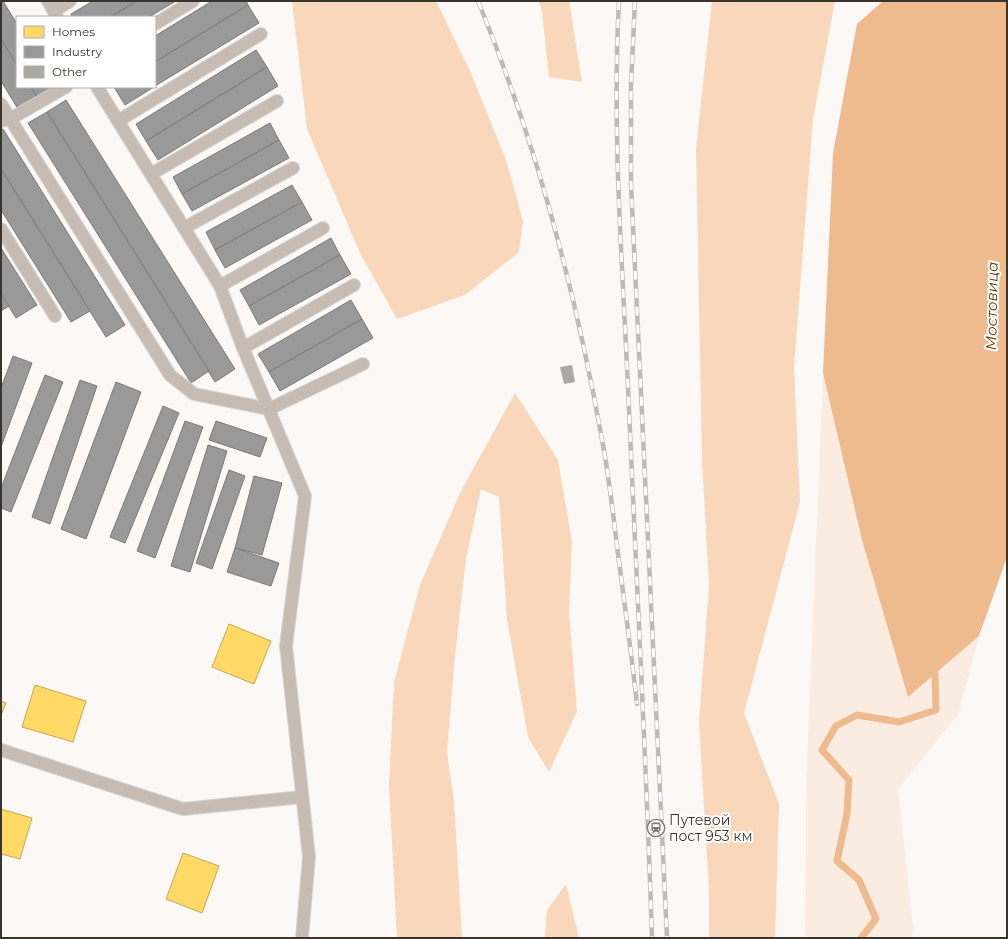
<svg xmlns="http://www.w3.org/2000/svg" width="1008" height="939" font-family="Montserrat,sans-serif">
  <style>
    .green { fill: #faece1 }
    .forest { fill: #f9d7ba }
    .water { fill: #edbb8d }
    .homes { fill: #ffd966; stroke: #c4a855 }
    .industry { fill: #999; stroke: #7c7b79 }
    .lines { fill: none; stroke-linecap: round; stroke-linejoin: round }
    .stream { stroke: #edbb8d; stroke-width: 7 }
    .building { fill: #aca8a4 }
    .service-casing { stroke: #d8d5d2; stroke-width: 14 }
    .service { stroke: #c6bcb4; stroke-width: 12 }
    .rail-casing { stroke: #c0bab4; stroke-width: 4.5 }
    .rail { stroke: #fff; stroke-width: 3; stroke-dasharray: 9; stroke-linecap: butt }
    .labels { text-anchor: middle; stroke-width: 4; stroke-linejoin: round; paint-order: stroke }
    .poi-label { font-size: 14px; fill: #3a342e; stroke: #fff; text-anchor: start }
    .water-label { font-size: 15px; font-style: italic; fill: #663902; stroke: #fff }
  </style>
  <rect width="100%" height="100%" fill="#fcf8f5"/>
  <!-- green -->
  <path class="green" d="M823 373 862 540 908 697 979 636 958 714 898 789 913 927 912 938H805L806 787Z"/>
  <!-- forest -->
  <g class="forest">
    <path d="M292 1H436L471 73 506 160 523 221 519 252 465 295 397 319 360 253 307 129Z"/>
    <path d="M539 1H569L582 82 549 77 542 12Z"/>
    <path d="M712 1H835L813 119 794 367 800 502 744 713 779 804 775 938H709V890L699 722 709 585 702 460 696 149Z"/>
    <path d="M515 393 558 460 572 542 569 613 577 711 549 772 528 737 507 620 499 497 481 489 466 558 455 656 447 752 454 801 462 938H397L389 786 394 682 420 585 460 493Z"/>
    <path d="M566 884 579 938H545L547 910Z"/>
  </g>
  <!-- water -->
  <path class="water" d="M883 1H1007V557L979 636 908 697 862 540 823 373 833 153 857 24Z"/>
  <!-- homes -->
  <g class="homes">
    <path d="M229 624 271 641 254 684 212 667Z"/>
    <path d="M35 685 86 701 73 742 22 727Z"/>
    <path d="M1 701 6 703 1 715Z"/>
    <path d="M1 809 32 818 20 859 1 854Z"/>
    <path d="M183 853 219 866 202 913 166 899Z"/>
  </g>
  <!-- industry -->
  <g class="industry">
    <path d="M1 1H3L17 24V65L1 39Z"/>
    <path d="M93 1H137L110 17H72L71 14Z"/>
    <path d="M137 1H176L149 17H110Z"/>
    <path d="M212 1H246L248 5 155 62V36Z"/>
    <path d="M248 5 259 23 155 86V62Z"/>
    <path d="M1 39 17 65V87H31L37 97 18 109 1 81Z"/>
    <path d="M256 50 267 67 146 141 136 124Z"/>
    <path d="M267 67 278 86 158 160 146 141Z"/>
    <path d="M31 87H53L37 97Z"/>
    <path d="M114 87H154L125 105Z"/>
    <path d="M66 100 235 369 215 382 47 112Z"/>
    <path d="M47 112 209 371 191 383 28 123Z"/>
    <path d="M270 123 279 140 182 194 173 177Z"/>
    <path d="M3 129 125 325 106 337 1 169V130Z"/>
    <path d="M279 140 289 158 192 211 182 194Z"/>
    <path d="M1 169 90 311 71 322 1 210Z"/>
    <path d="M292 185 302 202 215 250 206 232Z"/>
    <path d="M302 202 312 220 225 268 215 250Z"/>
    <path d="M331 238 340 255 249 306 240 290Z"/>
    <path d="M1 248 37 305 16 318 1 294Z"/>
    <path d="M340 255 351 274 259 325 249 306Z"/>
    <path d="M1 294 9 306 1 311Z"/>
    <path d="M351 300 362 319 269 372 258 354Z"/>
    <path d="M362 319 373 338 280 391 269 372Z"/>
    <path d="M13 356 32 363 1 447V388Z"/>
    <path d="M45 375 63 382 11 512 1 508V488Z"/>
    <path d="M80 380 97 386 50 524 32 517Z"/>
    <path d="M116 382 141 392 86 539 61 529Z"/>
    <path d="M163 406 179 413 125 543 110 537Z"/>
    <path d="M185 421 203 427 155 558 137 551Z"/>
    <path d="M216 421 267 438 260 457 209 440Z"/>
    <path d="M208 445 227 451 190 572 171 566Z"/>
    <path d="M229 470 245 476 212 569 196 563Z"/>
    <path d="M254 476 282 483 262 555 235 548Z"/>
    <path d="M235 548 279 563 271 586 227 572Z"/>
  </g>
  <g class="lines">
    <!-- stream -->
    <path class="stream" d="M861 938 876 919 859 880 837 861 847 814 849 780 822 750 836 726 857 715 899 722 936 710 935 674 929 667"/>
  </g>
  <!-- building -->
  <path class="building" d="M572 365 575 382 564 384 560 367Z"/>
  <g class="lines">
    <defs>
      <g id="service">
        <path d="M48 1 57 17"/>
        <path d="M54 11 70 1"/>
        <path d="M155 24 193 1"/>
        <path d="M97 87 220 286 243 348 305 496 286 646 309 857 302 938"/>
        <path d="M1 104 170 375 194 394 269 409 363 364"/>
        <path d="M1 121 10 119 66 87"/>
        <path d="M118 121 261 34"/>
        <path d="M151 174 277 101"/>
        <path d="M184 228 293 168"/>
        <path d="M1 229 55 316"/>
        <path d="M220 286 323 228"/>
        <path d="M243 348 354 285"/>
        <path d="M1 750 183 809 302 797"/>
      </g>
    </defs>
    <!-- service casing -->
    <use href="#service" class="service-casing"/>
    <!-- service -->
    <use href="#service" class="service"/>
    <defs>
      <g id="rail">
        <path d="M478 1C537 144 576 293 603 445 609 478 613 512 617 546 624 599 631 651 637 704"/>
        <path d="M619 1C612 130 622 258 628 387 636 571 646 754 652 938"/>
        <path d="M635 1 631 84V184L667 938"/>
      </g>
    </defs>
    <!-- rail casing -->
    <use href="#rail" class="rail-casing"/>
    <!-- rail -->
    <use href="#rail" class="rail"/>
  </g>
  <!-- icons -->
  <defs>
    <symbol id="station-ring" viewBox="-11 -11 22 22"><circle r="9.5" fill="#fff" stroke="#7e7974" stroke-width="1.5"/><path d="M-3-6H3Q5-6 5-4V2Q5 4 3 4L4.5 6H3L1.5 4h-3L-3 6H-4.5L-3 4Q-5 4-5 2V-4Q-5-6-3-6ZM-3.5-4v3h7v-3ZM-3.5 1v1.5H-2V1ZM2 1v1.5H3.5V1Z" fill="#7e7974"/></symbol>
  </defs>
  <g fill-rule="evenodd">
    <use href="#station-ring" x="646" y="818" width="20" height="20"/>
  </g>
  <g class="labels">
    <!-- poi labels -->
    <g class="poi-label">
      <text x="669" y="825">Путевой<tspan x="669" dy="16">пост 953 км</tspan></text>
    </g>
    <!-- water labels -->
    <g class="water-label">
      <text transform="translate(992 306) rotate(-89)" y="5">Мостовица</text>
    </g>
  </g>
  <!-- border -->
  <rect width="1008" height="939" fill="none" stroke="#3a342e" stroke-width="4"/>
  <!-- legend -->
  <rect x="16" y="16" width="140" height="72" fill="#ffffff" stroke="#b0aeab"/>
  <rect x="24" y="26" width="20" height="12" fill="#ffd966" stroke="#b0aeab"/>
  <text x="52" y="36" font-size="12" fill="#3a342e">Homes</text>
  <rect x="24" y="46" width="20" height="12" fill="#999999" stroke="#b0aeab"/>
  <text x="52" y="56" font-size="12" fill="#3a342e">Industry</text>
  <rect x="24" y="66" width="20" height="12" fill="#aca8a4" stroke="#b0aeab"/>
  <text x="52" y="76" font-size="12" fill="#3a342e">Other</text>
</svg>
